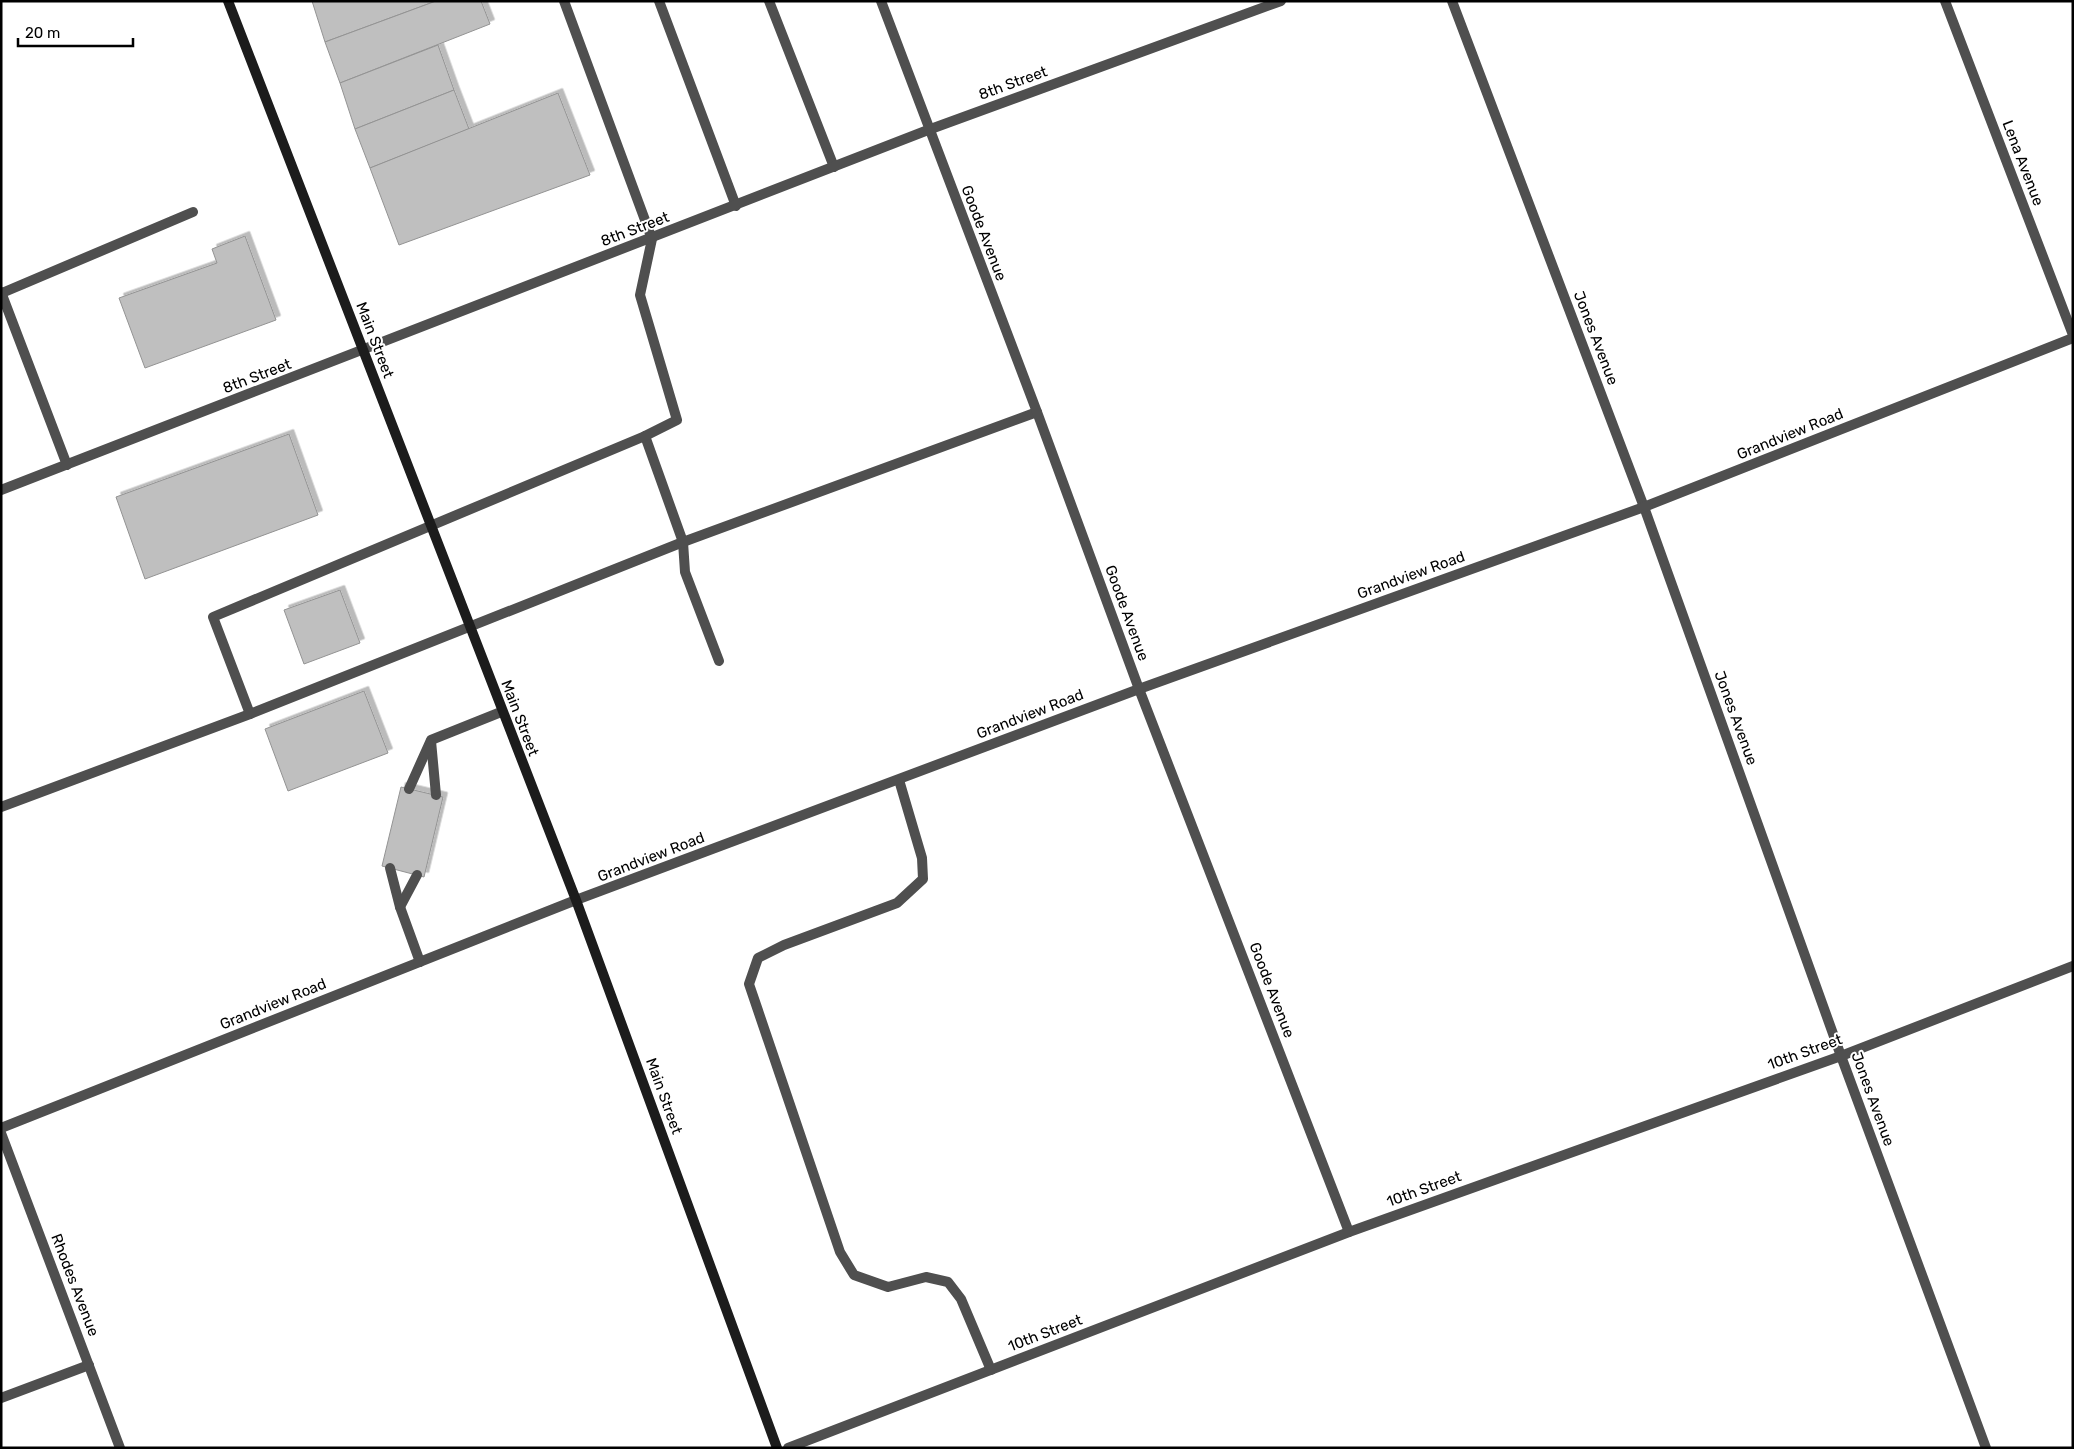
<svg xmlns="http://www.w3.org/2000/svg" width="2074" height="1449" font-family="Rubik,sans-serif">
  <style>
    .building { fill: #bfbfbf; stroke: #939393; filter: url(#shadow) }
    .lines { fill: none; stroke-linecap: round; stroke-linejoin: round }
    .service { stroke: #4f4f4f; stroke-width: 10 }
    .minor { stroke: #4f4f4f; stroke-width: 10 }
    .tertiary { stroke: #4f4f4f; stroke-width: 10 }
    .secondary { stroke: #1c1c1c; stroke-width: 10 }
    .labels { text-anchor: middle; stroke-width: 4; stroke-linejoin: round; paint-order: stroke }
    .street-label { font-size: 15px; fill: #000; stroke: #fff }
  </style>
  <defs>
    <filter id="shadow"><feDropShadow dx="4.5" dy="-4.5" stdDeviation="0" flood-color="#0004"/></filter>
  </defs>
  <rect width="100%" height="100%" fill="#fff"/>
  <!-- building -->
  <g class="building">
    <path d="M312 1H436L325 42Z"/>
    <path d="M436 1H481L490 24 340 83 325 42Z"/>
    <path d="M438 45 454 90 355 129 340 83Z"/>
    <path d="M454 90 469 129 370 168 355 129Z"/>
    <path d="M558 93 590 175 399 245 370 168Z"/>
    <path d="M245 236 276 320 145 368 119 298 217 263 212 249Z"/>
    <path d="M289 434 318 515 145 579 116 497Z"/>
    <path d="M340 590 360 643 304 664 284 610Z"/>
    <path d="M364 691 388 753 288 791 265 729Z"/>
    <path d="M401 787 443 797 424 877 382 866Z"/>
  </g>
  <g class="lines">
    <!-- service -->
    <g class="service">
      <path d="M659 1 736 206"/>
      <path d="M769 1 834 167"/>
      <path d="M1 292 67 465"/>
      <path d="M2 293 193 212"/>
      <path d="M645 436 683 542 685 572 719 661"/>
      <path d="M250 714 213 617 645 436 677 420 640 295 652 239 564 1"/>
      <path d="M431 741 436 795"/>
      <path d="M899 780 922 858 923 879 897 903 784 945 758 958 749 984 840 1252 854 1275 888 1287 926 1277 948 1282 961 1299 991 1370"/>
      <path d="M409 789 431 740 501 712"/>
      <path d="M1 807 250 714 683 542 1037 412"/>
      <path d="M390 868 400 907 420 962"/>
      <path d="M400 907 417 875"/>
      <path d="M1 1398 89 1365"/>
    </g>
    <!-- minor -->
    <g class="minor">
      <path d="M881 1 1037 412 1139 689 1349 1232"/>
      <path d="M1452 1 1644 507 1841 1056 1986 1448"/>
      <path d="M1945 1 2073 335"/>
      <path d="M1 490 928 130 1281 1"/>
      <path d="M1 1128 576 900"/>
      <path d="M1 1133 120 1448"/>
      <path d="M788 1448 1349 1232 1841 1056 2073 966"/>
    </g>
    <!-- tertiary -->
    <path class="tertiary" d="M576 900 1139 689 1644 507 2073 338"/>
    <!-- secondary -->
    <path class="secondary" d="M228 1 576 900 777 1448"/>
  </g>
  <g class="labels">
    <!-- street labels -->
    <g class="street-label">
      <text transform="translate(1013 83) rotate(-20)" y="5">8th Street</text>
      <text transform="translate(2023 163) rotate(69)" y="5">Lena Avenue</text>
      <text transform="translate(635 229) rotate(-21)" y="5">8th Street</text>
      <text transform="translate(984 233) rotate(69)" y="5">Goode Avenue</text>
      <text transform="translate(1596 338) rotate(69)" y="5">Jones Avenue</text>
      <text transform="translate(375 340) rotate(69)" y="5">Main Street</text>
      <text transform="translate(257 376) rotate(-21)" y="5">8th Street</text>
      <text transform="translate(1790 434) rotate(-22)" y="5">Grandview Road</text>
      <text transform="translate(1411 575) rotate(-20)" y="5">Grandview Road</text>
      <text transform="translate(1127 613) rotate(70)" y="5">Goode Avenue</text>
      <text transform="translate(1030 714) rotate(-21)" y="5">Grandview Road</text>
      <text transform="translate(520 718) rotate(69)" y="5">Main Street</text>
      <text transform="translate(1736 718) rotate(70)" y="5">Jones Avenue</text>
      <text transform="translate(651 857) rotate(-21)" y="5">Grandview Road</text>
      <text transform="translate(1272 990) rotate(69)" y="5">Goode Avenue</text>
      <text transform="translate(273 1004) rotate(-22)" y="5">Grandview Road</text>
      <text transform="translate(1805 1052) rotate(-20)" y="5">10th Street</text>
      <text transform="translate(664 1096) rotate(70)" y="5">Main Street</text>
      <text transform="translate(1873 1099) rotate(70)" y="5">Jones Avenue</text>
      <text transform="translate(1424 1189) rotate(-20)" y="5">10th Street</text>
      <text transform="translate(75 1285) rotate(69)" y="5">Rhodes Avenue</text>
      <text transform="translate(1045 1333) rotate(-21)" y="5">10th Street</text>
    </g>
  </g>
  <!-- border -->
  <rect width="2074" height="1449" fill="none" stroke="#000000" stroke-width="5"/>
  <!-- scale -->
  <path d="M18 38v8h115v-8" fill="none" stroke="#000000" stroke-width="2.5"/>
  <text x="25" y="38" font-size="15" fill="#000000" stroke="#ffffff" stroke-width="4" paint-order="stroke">20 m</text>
</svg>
